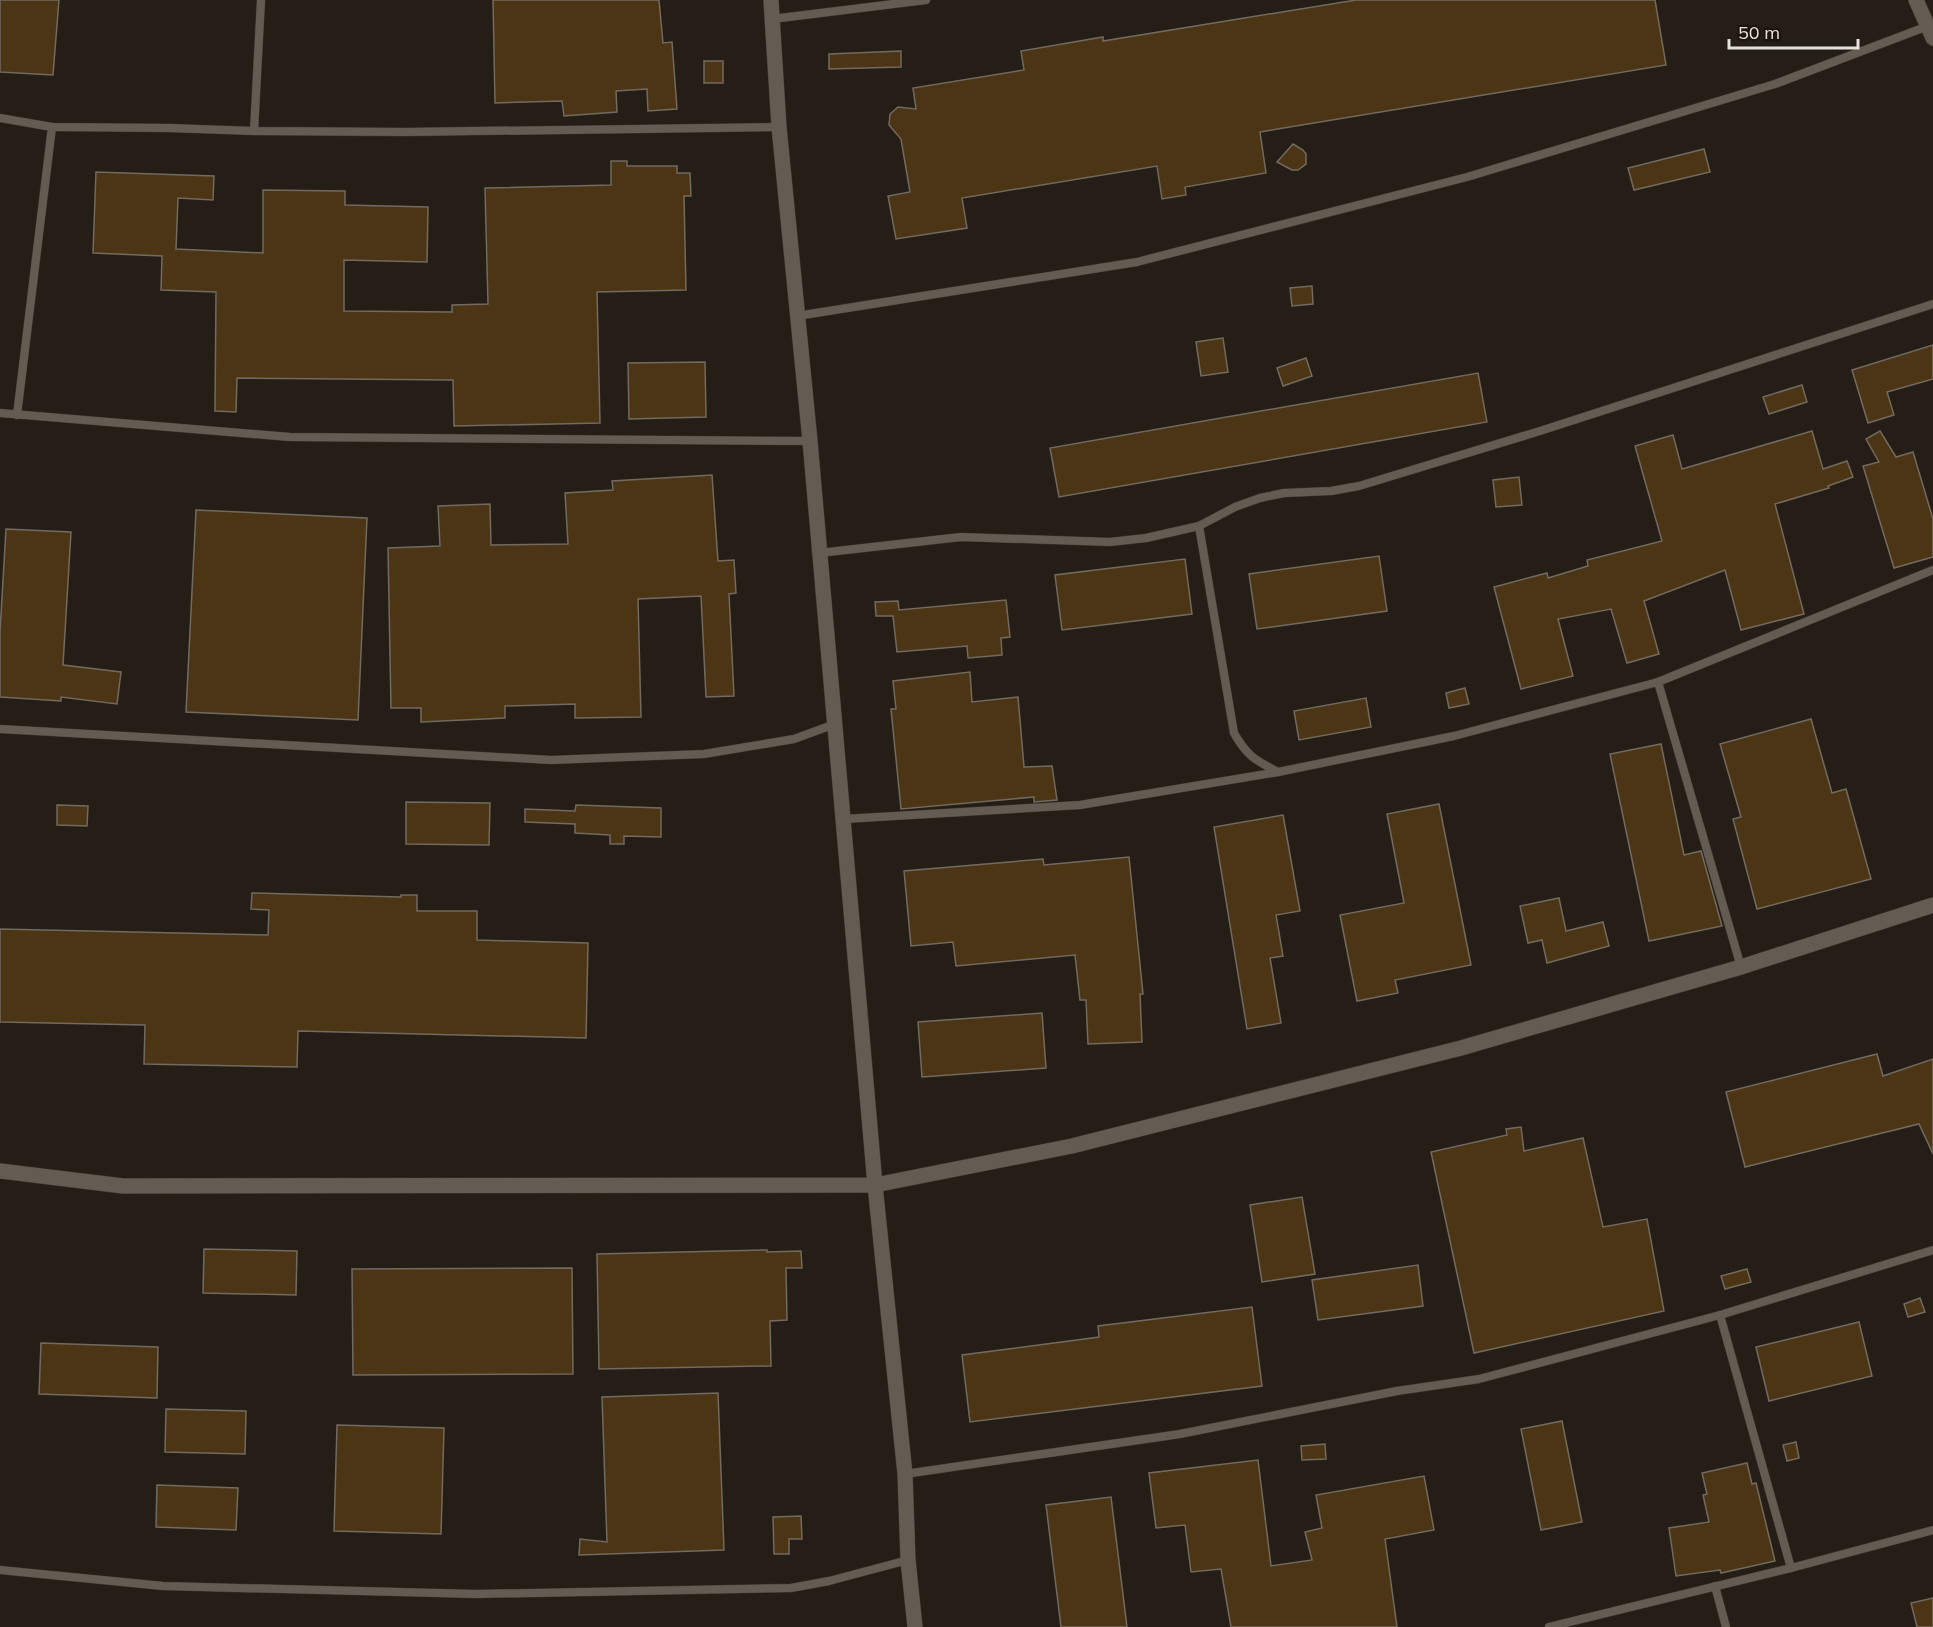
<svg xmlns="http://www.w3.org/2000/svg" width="1933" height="1627" font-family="Mulish,sans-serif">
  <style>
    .building { fill: #4c3515; stroke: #726a60; stroke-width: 1.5 }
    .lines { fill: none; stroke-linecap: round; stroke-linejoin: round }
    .service-casing { stroke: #3e3833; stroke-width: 9 }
    .minor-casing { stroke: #3e3833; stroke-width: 16 }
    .service { stroke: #645c52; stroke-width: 8 }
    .minor { stroke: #645c52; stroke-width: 15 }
  </style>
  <rect width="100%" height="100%" fill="#251e16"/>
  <!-- building -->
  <g class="building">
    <path d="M0 0H59L53 75 0 72Z"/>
    <path d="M493 0H659L663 43 672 42 677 109 648 111 647 89 616 91 617 112 564 116 562 101 495 103Z"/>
    <path d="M1356 0H1655L1666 65 1260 132 1266 173 1185 187 1186 195 1162 199 1157 166 962 198 967 228 896 239 888 196 910 192 901 139 889 125 890 114 898 107 916 109 913 88 1024 70 1021 51 1103 37V41Z"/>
    <path d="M901 51V67L829 69V54Z"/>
    <rect x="704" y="61" width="19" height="22"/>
    <path d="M1293 144 1303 150 1306 154V164L1298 170H1292L1277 162Z"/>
    <path d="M1704 149 1710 172 1634 190 1628 168Z"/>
    <path d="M611 161H627V166H677V173H690L691 196H684L686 290 597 292 600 423 454 426 453 380 237 378 236 412 215 411 216 292 161 290 162 256 93 253 96 172 214 176 213 200 178 198 176 249 263 253V190L345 191V205L428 207 427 262 344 260V311L452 312V305L488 304 485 188 611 185Z"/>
    <path d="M1312 286 1313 304 1292 306 1290 288Z"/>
    <path d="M1223 338 1228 372 1201 376 1196 342Z"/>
    <path d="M1933 345V379L1887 392 1894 415 1868 423 1852 370Z"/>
    <path d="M1306 358 1312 376 1283 386 1277 368Z"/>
    <path d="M705 362 706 417 629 419 628 363Z"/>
    <path d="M1478 373 1487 422 1059 497 1050 448Z"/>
    <path d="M1802 385 1807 402 1769 414 1763 397Z"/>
    <path d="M1812 431 1823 469 1847 461 1853 477 1828 486 1829 488 1775 504 1804 614 1741 630 1725 570 1644 601 1659 654 1627 663 1611 609 1558 619 1573 676 1521 689 1494 587 1547 573 1548 578 1588 566 1587 560 1662 541 1635 446 1673 435 1682 469Z"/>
    <path d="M1880 431 1896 457 1913 452 1933 519V557L1894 568 1863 466 1879 462 1866 439Z"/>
    <path d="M712 475 718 561 734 560 736 593 729 594 734 696 706 697 701 596 638 599 641 717 575 718V704L505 706V718L421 722V708H391L388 548 440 546 438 506 490 504 491 545 568 544 565 493 613 490 612 481Z"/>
    <path d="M1519 477 1522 505 1496 507 1493 480Z"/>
    <path d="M196 510 367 518 358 720 186 712Z"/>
    <path d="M6 529 71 532 63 665 121 672 117 704 61 697V701L0 697V632Z"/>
    <path d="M1379 556 1387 611 1257 629 1249 574Z"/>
    <path d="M1185 559 1192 614 1062 630 1055 575Z"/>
    <path d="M1006 600 1010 637 1001 638 1002 655 968 658 967 646 897 652 893 616H876L875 602 898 601 899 610Z"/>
    <path d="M970 672 972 702 1018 697 1024 767 1052 766 1057 800 1034 802V797L901 809 891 709H896L893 681Z"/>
    <path d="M1465 688 1469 704 1449 708 1446 693Z"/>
    <path d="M1366 698 1371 727 1299 740 1294 711Z"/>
    <path d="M1811 719 1832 793 1846 789 1871 879 1757 909 1733 819 1741 817 1720 744Z"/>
    <path d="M1661 744 1684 855 1701 851 1722 926 1649 941 1610 754Z"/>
    <path d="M406 802 490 803 489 845 406 844Z"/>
    <path d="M1439 804 1471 965 1395 980 1398 993 1357 1001 1340 915 1404 903 1387 814Z"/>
    <path d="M57 805 88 806 87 826 57 825Z"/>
    <path d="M576 805 661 808V837L624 836V844H610V835L575 833V824L525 822V809L575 811Z"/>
    <path d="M1283 815 1300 911 1276 915 1283 956 1270 958 1281 1023 1247 1029 1214 827Z"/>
    <path d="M1129 857 1143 994H1140L1142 1042 1088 1044 1086 1000H1080L1075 955 956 966 953 942 911 946 904 871 1043 859 1044 865Z"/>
    <path d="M252 893 401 897V895H417V911H477V940L588 943 586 1038 298 1031 297 1067 144 1064 145 1025 0 1022V929L268 935 269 910 251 909Z"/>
    <path d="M1559 898 1566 931 1603 922 1609 946 1547 963 1542 940 1528 943 1520 906Z"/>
    <path d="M1042 1013 1046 1068 922 1077 918 1022Z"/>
    <path d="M1877 1054 1883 1076 1933 1059V1154L1919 1124 1745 1167 1726 1092Z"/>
    <path d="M1521 1127 1524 1151 1583 1138 1603 1227 1647 1219 1664 1311 1474 1353 1431 1152 1507 1135 1506 1129Z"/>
    <path d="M1302 1197 1315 1274 1262 1282 1250 1205Z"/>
    <path d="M204 1249 297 1251 296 1295 203 1293Z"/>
    <path d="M767 1250V1252L801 1251 802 1268H786L787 1320 770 1321 771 1366 599 1369 597 1254Z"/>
    <path d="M1418 1265 1423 1306 1318 1320 1312 1280Z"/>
    <path d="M572 1268 573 1374 353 1375 352 1269Z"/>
    <path d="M1747 1269 1751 1282 1725 1289 1721 1276Z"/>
    <path d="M1920 1298 1925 1312 1908 1317 1904 1304Z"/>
    <path d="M1252 1307 1262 1386 970 1422 962 1355 1099 1337 1098 1326Z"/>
    <path d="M1859 1322 1872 1376 1769 1401 1756 1347Z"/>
    <path d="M41 1343 158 1347 157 1398 39 1394Z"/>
    <path d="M718 1393 724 1550 579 1555 580 1539 607 1542 602 1397Z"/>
    <path d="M166 1409 246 1411 245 1454 165 1452Z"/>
    <path d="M1562 1421 1582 1522 1541 1530 1521 1429Z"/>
    <path d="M337 1425 444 1428 441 1534 334 1531Z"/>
    <path d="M1796 1442 1799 1458 1787 1461 1783 1445Z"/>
    <path d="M1325 1444 1326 1459 1302 1460 1301 1446Z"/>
    <path d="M1258 1460 1271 1566 1312 1560 1305 1532 1322 1528 1316 1495 1424 1476 1434 1530 1385 1539 1397 1627H1231L1221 1569 1191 1572 1185 1525 1156 1528 1149 1473Z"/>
    <path d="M1747 1463 1752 1484 1756 1483 1775 1561 1721 1573 1720 1570 1676 1576 1669 1528 1709 1522 1703 1495 1707 1494 1702 1473Z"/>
    <path d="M157 1485 238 1488 236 1530 156 1527Z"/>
    <path d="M1111 1497 1127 1627H1061L1046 1505Z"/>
    <path d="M801 1516 802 1539H789V1554H774L773 1517Z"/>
    <path d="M1933 1598V1627H1917L1911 1603Z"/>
  </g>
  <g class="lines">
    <defs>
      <g id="service">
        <path d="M772 19 926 0"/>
        <path d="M0 118 52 127 169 128 254 131 406 132 779 127"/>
        <path d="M254 131 261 0"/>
        <path d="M797 316 1137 262 1467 177 1775 84 1928 26"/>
        <path d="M0 413 290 437 810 441"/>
        <path d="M17 415 52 127"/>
        <path d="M1199 526 1234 733C1247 756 1255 760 1278 772"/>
        <path d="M819 553 961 537 1110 542 1146 538 1199 526 1235 507 1260 498 1284 493 1331 491 1359 486 1540 431 1933 304"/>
        <path d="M1658 682 1741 967"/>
        <path d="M0 729 551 760 704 754 794 739 835 724"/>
        <path d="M844 819 1080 805 1278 772 1454 736 1658 682 1933 570"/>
        <path d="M1720 1315 1791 1568"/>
        <path d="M905 1474 1180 1434 1397 1391 1479 1379 1720 1315 1933 1250"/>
        <path d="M0 1570 163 1586 476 1594 791 1588 829 1581 908 1560"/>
        <path d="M1715 1586 1726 1627"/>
        <path d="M1549 1627 1791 1568 1933 1530"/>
      </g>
      <g id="minor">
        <path d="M771 0 779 127 810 441 875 1185 905 1474 908 1560 915 1627"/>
        <path d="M1916 0 1933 38"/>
        <path d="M0 1171 123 1186 875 1185 1072 1146 1461 1048 1741 967 1933 905"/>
      </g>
    </defs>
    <!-- service casing -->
    <use href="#service" class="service-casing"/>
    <!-- minor casing -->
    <use href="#minor" class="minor-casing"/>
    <!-- service -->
    <use href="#service" class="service"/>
    <!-- minor -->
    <use href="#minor" class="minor"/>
  </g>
  <!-- scale -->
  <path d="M1729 39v9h129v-9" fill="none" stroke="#e6e1db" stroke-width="3"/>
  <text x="1738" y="39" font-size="18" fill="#e6e1db" stroke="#1b150d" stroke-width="4.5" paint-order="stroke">50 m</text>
</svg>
